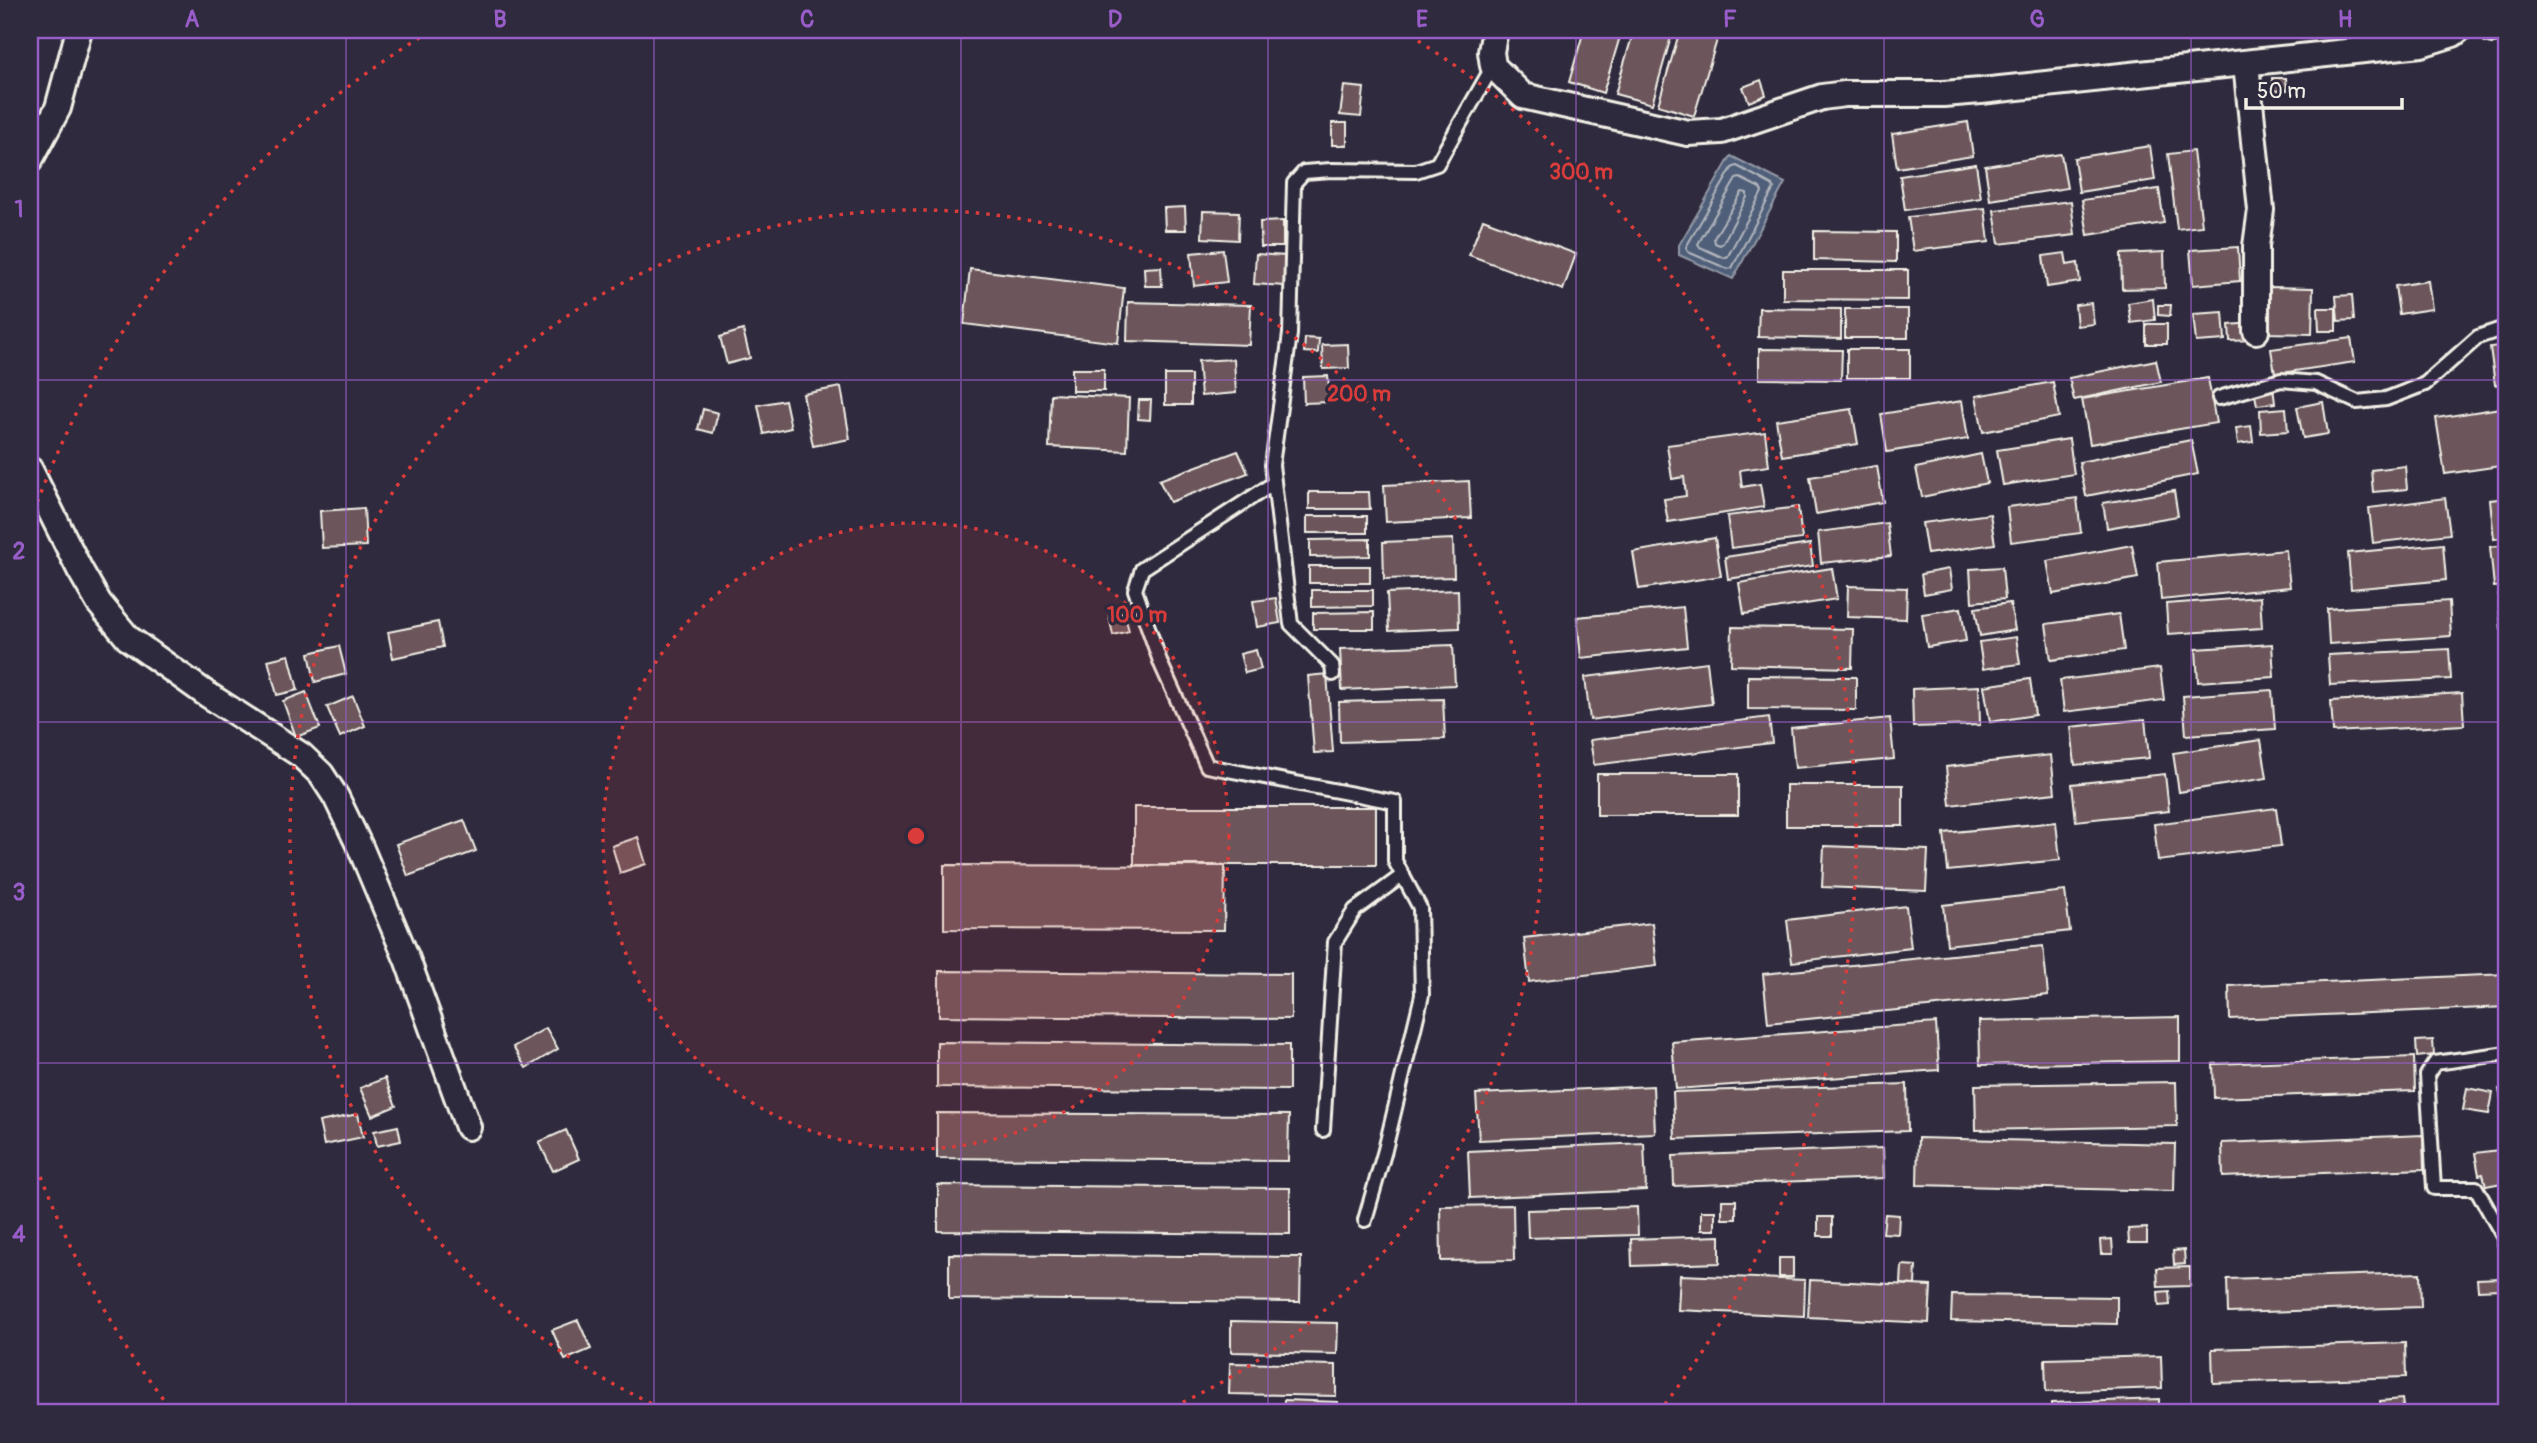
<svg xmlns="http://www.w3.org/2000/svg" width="2537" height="1443" font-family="Pangolin,sans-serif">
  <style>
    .water { fill: #505e7a; stroke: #9299a6; stroke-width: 2 }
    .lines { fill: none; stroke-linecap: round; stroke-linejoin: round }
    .shore { stroke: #b2b6bc; stroke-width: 2 }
    .building { fill: #6c565b; stroke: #f4f1e8; stroke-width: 2 }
    .service-casing { stroke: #f4f1e8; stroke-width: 18 }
    .minor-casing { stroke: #f4f1e8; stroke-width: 30 }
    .service { stroke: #2f2a3d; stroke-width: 12 }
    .minor { stroke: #2f2a3d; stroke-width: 24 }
    .grid { fill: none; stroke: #995dc9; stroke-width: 2; stroke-opacity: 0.55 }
    .ring { fill: none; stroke: #d93c3b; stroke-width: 3.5; stroke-dasharray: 3.5 7 }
    .centre { fill: #d93c3b; stroke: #2f2a3d; stroke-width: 3.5 }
    .ring-label { font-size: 21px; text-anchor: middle; font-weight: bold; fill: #d93c3b; stroke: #2f2a3d; stroke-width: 6; stroke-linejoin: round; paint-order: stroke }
    .neatline { fill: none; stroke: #995dc9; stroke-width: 2.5 }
    .grid-label { font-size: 23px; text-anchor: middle; font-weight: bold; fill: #995dc9 }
  </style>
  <rect width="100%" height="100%" fill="#2f2a3d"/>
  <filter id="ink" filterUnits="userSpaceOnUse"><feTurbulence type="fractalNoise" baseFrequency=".0143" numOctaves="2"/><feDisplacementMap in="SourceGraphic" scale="14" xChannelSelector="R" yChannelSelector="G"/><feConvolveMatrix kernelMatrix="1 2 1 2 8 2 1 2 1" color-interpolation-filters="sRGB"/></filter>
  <g filter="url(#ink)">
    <!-- water -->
    <path class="water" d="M1731 156 1785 183 1733 279 1679 255V245Z"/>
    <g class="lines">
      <!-- shore -->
      <g class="shore">
        <path d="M1737 166 1772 185 1774 188 1732 268 1728 269 1688 252 1686 247 1732 168Z"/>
        <path d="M1740 178 1760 188 1762 192 1728 256 1724 258 1700 247 1698 244 1736 179Z"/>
        <path d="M1742 192 1747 193V197L1723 243 1720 245 1715 243 1714 238Z"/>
      </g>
    </g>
    <!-- building -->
    <g class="building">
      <path d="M543 30H578V33L544 38Z"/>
      <path d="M1584 30H1622L1603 93 1569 82Z"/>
      <path d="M1634 30H1673L1652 104 1615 94Z"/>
      <path d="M1680 30H1720L1694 116 1658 105Z"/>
      <path d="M2272 78H2286L2287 90 2273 91Z"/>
      <path d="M1761 80 1766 95 1749 102 1743 87Z"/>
      <path d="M1344 86 1364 88 1361 117 1340 115Z"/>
      <path d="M1968 122 1973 156 1897 168 1892 134Z"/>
      <rect x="1332" y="123" width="15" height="22"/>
      <path d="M2150 146 2155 180 2079 192 2074 158Z"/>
      <path d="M2193 151 2202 226 2177 229 2168 154Z"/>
      <path d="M2061 154 2067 188 1990 200 1985 166Z"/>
      <path d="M1976 164 1981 198 1905 210 1900 176Z"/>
      <path d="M2507 169V196L2500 197 2497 171Z"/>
      <path d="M2159 189 2164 223 2088 235 2082 200Z"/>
      <path d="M2071 201 2075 235 1999 244 1994 210Z"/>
      <path d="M1185 207 1186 230H1165L1164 208Z"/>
      <path d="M1985 208 1989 242 1913 251 1908 217Z"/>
      <path d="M1203 211 1239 212 1238 240 1202 238Z"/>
      <path d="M1483 219 1576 254 1563 290 1469 255Z"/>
      <path d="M1283 221V247H1261L1260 222Z"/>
      <path d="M1814 231 1896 232V262L1814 260Z"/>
      <path d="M2238 247 2240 281 2193 285 2190 250Z"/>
      <path d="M1223 250 1227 282 1194 286 1191 253Z"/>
      <path d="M2164 252 2165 288 2122 289 2121 254Z"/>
      <path d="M2065 253 2067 265 2078 263 2080 282 2047 287 2043 256Z"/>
      <path d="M1256 254 1287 256 1285 286 1254 284Z"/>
      <path d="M1161 267 1162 286H1145L1144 268Z"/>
      <path d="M970 269 1124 288 1118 343 964 324Z"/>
      <path d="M1783 270H1908V300L1783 299Z"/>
      <path d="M2428 281 2432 309 2399 314 2395 286Z"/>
      <path d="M2269 287 2313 288 2312 334 2268 333Z"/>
      <path d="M2352 295 2354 320 2338 321 2336 296Z"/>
      <path d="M2153 299 2155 320 2131 323 2128 303Z"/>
      <path d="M1128 302 1251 305 1249 345 1127 341Z"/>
      <path d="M2091 303 2094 324 2077 326 2075 305Z"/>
      <path d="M2158 305H2171L2170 316 2158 315Z"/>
      <path d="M1759 308 1841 309V339L1758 337Z"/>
      <path d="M2318 308H2336V331H2319Z"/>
      <rect x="1845" y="309" width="63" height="29"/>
      <path d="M2223 312 2225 340 2196 342 2193 314Z"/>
      <path d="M2252 323 2253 340 2230 341 2229 325Z"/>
      <rect x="2146" y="324" width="21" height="20"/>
      <path d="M743 330 750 358 727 364 720 337Z"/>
      <path d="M1305 338 1319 339 1318 353 1304 352Z"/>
      <path d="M2351 338 2355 362 2275 374 2271 349Z"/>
      <path d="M1348 344 1349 368 1323 369 1322 345Z"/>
      <path d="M2507 345V384L2495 385 2490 347Z"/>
      <path d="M1759 349 1842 350 1841 380 1759 379Z"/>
      <rect x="1847" y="349" width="63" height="29"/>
      <path d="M1234 359 1236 393 1201 396 1198 361Z"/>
      <path d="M2156 360 2161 382 2074 400 2069 378Z"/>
      <rect x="1072" y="369" width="32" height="22"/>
      <rect x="1165" y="375" width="26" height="30"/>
      <path d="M1328 376 1330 402 1304 403 1303 377Z"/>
      <path d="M2208 378 2216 423 2090 444 2082 399Z"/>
      <path d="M2053 382 2059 417 1983 432 1976 396Z"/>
      <path d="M841 387 850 439 813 446 803 394Z"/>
      <path d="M2273 387 2275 403 2257 405 2254 390Z"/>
      <path d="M1051 394 1129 398 1127 451 1049 447Z"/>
      <path d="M785 400 791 428 764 434 758 405Z"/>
      <path d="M1139 400H1151L1150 420 1138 419Z"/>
      <path d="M1962 401 1968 439 1887 452 1881 414Z"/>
      <path d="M2323 402 2328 434 2303 438 2297 407Z"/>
      <path d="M2507 407V465L2445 474 2436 418Z"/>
      <path d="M2286 408 2288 431 2261 433 2260 410Z"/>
      <path d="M703 409 718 413 713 433 698 429Z"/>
      <path d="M1852 409 1858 444 1782 456 1776 420Z"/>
      <path d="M2251 426 2253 442 2238 444 2236 428Z"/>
      <path d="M1765 432 1769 466 1740 470 1742 487 1760 484 1764 507 1668 522 1664 499 1686 496 1684 477 1672 479 1667 445Z"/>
      <path d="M2069 439 2074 474 2003 485 1997 450Z"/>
      <path d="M2191 440 2198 474 2086 496 2079 462Z"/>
      <path d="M1238 451 1248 473 1170 502 1159 480Z"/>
      <path d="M1981 454 1987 483 1922 497 1916 468Z"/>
      <path d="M1877 466 1883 502 1816 514 1810 477Z"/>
      <path d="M2405 466 2407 489 2373 492 2371 470Z"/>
      <path d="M1469 481 1471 518 1386 522 1384 485Z"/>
      <path d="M2174 491 2178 516 2107 528 2103 503Z"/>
      <path d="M1309 492H1369L1370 509H1309Z"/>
      <path d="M2077 498 2081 533 2011 542 2007 507Z"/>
      <path d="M2445 498 2450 534 2373 543 2369 508Z"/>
      <path d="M2507 498V537L2494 539 2490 500Z"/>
      <path d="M1798 507 1802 539 1731 548 1727 516Z"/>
      <path d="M364 508 366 546 322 548 320 511Z"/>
      <path d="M1990 514 1995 544 1927 554 1922 523Z"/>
      <rect x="1307" y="516" width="60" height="17"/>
      <path d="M1887 523 1891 556 1821 563 1818 532Z"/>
      <path d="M1715 538 1721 576 1639 589 1633 552Z"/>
      <path d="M1370 539V556L1310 557V540Z"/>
      <path d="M1453 539 1454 577 1384 579 1383 542Z"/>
      <path d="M1810 544 1813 566 1728 579 1725 557Z"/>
      <path d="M2443 544 2446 580 2351 589 2348 553Z"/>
      <path d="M2132 545 2138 578 2053 594 2047 561Z"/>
      <path d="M2507 545V586L2494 587 2490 547Z"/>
      <path d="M2286 550 2290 587 2161 600 2158 562Z"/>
      <rect x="1309" y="566" width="61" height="17"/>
      <path d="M2002 567 2005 599 1972 602 1970 569Z"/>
      <path d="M1832 568 1837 599 1744 614 1739 583Z"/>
      <path d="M1949 569 1952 589 1924 594 1921 574Z"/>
      <path d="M1848 586 1907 588 1906 619 1847 617Z"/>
      <path d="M1312 590H1373V606L1312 607Z"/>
      <path d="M1458 590 1459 628 1389 631 1387 593Z"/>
      <path d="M2507 594V628L2501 629 2498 595Z"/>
      <path d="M2260 597 2262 628 2168 634 2166 604Z"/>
      <path d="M1276 598 1280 623 1257 627 1253 601Z"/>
      <path d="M2449 601 2451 636 2329 644 2327 609Z"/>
      <path d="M2010 603 2015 630 1980 636 1975 608Z"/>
      <path d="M1683 607 1687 647 1581 658 1577 617Z"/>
      <path d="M1961 608 1966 641 1927 647 1922 614Z"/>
      <path d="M1124 612 1129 631 1113 635 1109 616Z"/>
      <path d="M1374 612V629H1313V613Z"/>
      <path d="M2119 614 2124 650 2051 660 2046 624Z"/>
      <path d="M438 622 443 647 393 658 388 632Z"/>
      <path d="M1732 627 1853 629 1852 668 1731 665Z"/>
      <path d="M2016 637 2020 664 1983 669 1979 642Z"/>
      <path d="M2272 644 2274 677 2198 682 2196 649Z"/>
      <path d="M1453 645 1455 685 1342 690 1340 649Z"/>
      <path d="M339 646 346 674 315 682 309 653Z"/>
      <path d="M2449 649 2451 679 2330 685 2328 655Z"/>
      <path d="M1256 650 1261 669 1245 673 1240 654Z"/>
      <path d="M289 655 298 690 277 695 268 660Z"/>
      <path d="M1707 662 1712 704 1590 720 1585 677Z"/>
      <path d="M2160 668 2164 700 2064 712 2060 680Z"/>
      <path d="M1327 674 1333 752 1314 753 1308 676Z"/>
      <path d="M1748 676 1856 677V710L1748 709Z"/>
      <path d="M2030 679 2035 715 1990 722 1984 686Z"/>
      <path d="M1979 686 1980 725 1913 727 1912 689Z"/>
      <path d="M2272 690 2275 729 2186 735 2183 696Z"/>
      <path d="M306 692 320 728 296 737 283 701Z"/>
      <path d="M2462 693 2464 725 2333 732 2331 701Z"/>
      <path d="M353 696 365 726 340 737 327 707Z"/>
      <path d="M1443 699 1445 739 1340 742 1339 702Z"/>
      <path d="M1769 717 1772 743 1594 765 1590 740Z"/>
      <path d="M1890 718 1894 759 1795 768 1791 728Z"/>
      <path d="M2145 719 2149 758 2075 765 2071 727Z"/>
      <path d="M2261 740 2267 778 2179 792 2173 753Z"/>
      <path d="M2051 755 2055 793 1950 805 1946 767Z"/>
      <rect x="1597" y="774" width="141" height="41"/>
      <path d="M2165 774 2169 811 2076 821 2072 784Z"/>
      <rect x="1786" y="785" width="117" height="41"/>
      <rect x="1134" y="807" width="242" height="58"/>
      <path d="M2276 808 2281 846 2158 861 2154 824Z"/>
      <path d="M464 820 476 851 408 876 396 844Z"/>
      <path d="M2056 822 2060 860 1948 871 1944 833Z"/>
      <path d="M638 837 646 864 620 873 612 846Z"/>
      <path d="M1824 846 1928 850 1926 891 1822 887Z"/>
      <path d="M944 865 1225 866 1224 930 944 929Z"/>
      <path d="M2065 891 2070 931 1947 945 1943 905Z"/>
      <path d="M1906 906 1911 948 1792 962 1787 920Z"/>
      <path d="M1652 923 1657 966 1529 982 1524 938Z"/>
      <path d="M2043 946 2048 995 1768 1023 1763 974Z"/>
      <path d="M939 971 1291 974V1019L939 1016Z"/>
      <path d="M2507 974V1007L2230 1019 2229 986Z"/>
      <path d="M2180 1017V1061L1980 1065 1979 1021Z"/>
      <path d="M1936 1023 1939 1070 1676 1089 1672 1042Z"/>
      <path d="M546 1028 558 1049 526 1068 513 1047Z"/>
      <path d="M2433 1040 2434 1055 2417 1057 2416 1041Z"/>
      <path d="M937 1042 1289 1045V1090L937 1087Z"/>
      <path d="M2414 1057 2415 1091 2214 1098 2213 1064Z"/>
      <path d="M385 1078 396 1106 372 1116 360 1088Z"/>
      <path d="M2176 1082 2177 1126 1976 1130 1975 1085Z"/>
      <path d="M1907 1084 1908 1131 1675 1139 1673 1092Z"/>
      <path d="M1653 1086 1655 1133 1479 1140 1476 1094Z"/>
      <path d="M2467 1088 2493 1093 2489 1114 2463 1110Z"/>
      <path d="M2507 1088V1132L2499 1089Z"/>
      <path d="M937 1113 1289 1115 1288 1161 937 1158Z"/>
      <path d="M358 1114 363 1137 324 1145 319 1122Z"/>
      <path d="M398 1126 401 1141 377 1146 374 1131Z"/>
      <path d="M566 1130 579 1159 553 1171 539 1142Z"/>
      <path d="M2423 1135 2424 1169 2223 1177 2222 1143Z"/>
      <path d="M1918 1138 2175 1144 2174 1191 1917 1185Z"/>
      <path d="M1644 1143 1646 1190 1470 1198 1468 1151Z"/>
      <path d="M1883 1148 1884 1178 1674 1186 1673 1156Z"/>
      <path d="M2507 1149V1182L2486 1186 2483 1174 2479 1175 2475 1153Z"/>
      <path d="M938 1185 1290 1188V1234L938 1231Z"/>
      <rect x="1722" y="1200" width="14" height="19"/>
      <path d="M1513 1205 1514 1260 1441 1261 1440 1206Z"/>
      <path d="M1637 1207 1638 1235 1528 1238 1527 1210Z"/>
      <rect x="1701" y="1211" width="14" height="19"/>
      <path d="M1885 1214 1899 1215 1898 1234 1883 1233Z"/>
      <rect x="1818" y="1217" width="14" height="19"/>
      <path d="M2147 1228V1243H2129L2128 1229Z"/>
      <path d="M1720 1236V1263L1632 1266 1631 1239Z"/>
      <path d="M2112 1239 2113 1254H2101L2100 1240Z"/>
      <path d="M2184 1250 2185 1264 2174 1265 2173 1251Z"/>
      <path d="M949 1254 1301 1257 1300 1302 949 1299Z"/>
      <rect x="1779" y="1258" width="14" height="19"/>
      <path d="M1902 1265 1916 1266 1915 1285 1901 1284Z"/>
      <path d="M2190 1267V1286L2158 1287 2157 1268Z"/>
      <path d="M2420 1273 2421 1307 2228 1313 2227 1279Z"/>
      <path d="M1680 1275 1805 1280 1804 1316 1678 1310Z"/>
      <path d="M2500 1278V1289L2478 1290 2477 1279Z"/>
      <path d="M1810 1280 1931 1286 1929 1323 1808 1317Z"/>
      <path d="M2169 1291 2170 1305 2159 1306 2158 1292Z"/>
      <path d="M1952 1295 2117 1297V1324L1951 1321Z"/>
      <path d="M578 1320 591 1349 565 1360 552 1330Z"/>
      <path d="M1231 1321 1338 1323 1337 1354 1231 1352Z"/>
      <path d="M2405 1343 2406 1377 2213 1383 2212 1349Z"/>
      <path d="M2161 1356 2162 1388 2046 1392 2045 1359Z"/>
      <path d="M1230 1363 1336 1365V1396L1229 1394Z"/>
      <path d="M2159 1399V1413H2051V1403Z"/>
      <path d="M2402 1399 2404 1413H2381L2380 1401Z"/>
      <path d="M1284 1400 1338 1402 1337 1413H1283Z"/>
    </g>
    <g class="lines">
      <defs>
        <g id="service">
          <path d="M2219 398 2281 380 2316 383 2357 402 2386 399 2425 384 2478 337 2507 327"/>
          <path d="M1274 483 1142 569 1135 590 1161 664 1207 766 1395 802V861L1420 908 1422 995 1385 1150 1365 1220"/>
          <path d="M1333 674 1332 665 1291 624 1272 465 1290 334 1294 183 1304 172 1331 170 1416 171 1437 164 1493 66"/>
          <path d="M2507 1053 2435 1063 2427 1075 2434 1188H2476L2503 1236 2507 1251"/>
          <path d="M1323 1130 1335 942 1355 910 1403 875"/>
        </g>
        <g id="minor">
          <path d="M1495 30 1491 52 1493 66 1523 96 1688 133 1722 131 1822 97 1845 94H1943L1981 91 2421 44 2453 34 2458 30"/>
          <path d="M2492 30H2494"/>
          <path d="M2246 63 2261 210 2256 246V331"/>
          <path d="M30 160 58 108 79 30"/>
          <path d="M30 470 80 570 99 603 128 638 205 693 301 755 321 774 336 797 361 849 407 959 468 1127"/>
        </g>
      </defs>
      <!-- service casing -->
      <use href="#service" class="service-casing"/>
      <!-- minor casing -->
      <use href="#minor" class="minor-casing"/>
      <!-- service -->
      <use href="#service" class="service"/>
      <!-- minor -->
      <use href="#minor" class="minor"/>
    </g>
  </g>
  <!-- grid -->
  <path class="grid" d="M346 30V1413M654 30V1413M961 30V1413M1268 30V1413M1576 30V1413M1884 30V1413M2191 30V1413M30 380H2507M30 722H2507M30 1063H2507"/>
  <!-- distance rings -->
  <circle cx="916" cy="836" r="313" fill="#d93c3b" fill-opacity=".12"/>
  <g class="ring">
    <circle cx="916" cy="836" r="313"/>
    <path d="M671 1412A626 626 0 1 1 1161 1412"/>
    <path d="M170 1408A940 940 0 0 1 30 1150M30 522A940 940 0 0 1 432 30M1400 30A940 940 0 0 1 1662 1408"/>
  </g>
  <circle cx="916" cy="836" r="10" class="centre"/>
  <g class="ring-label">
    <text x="1581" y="179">300 m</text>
    <text x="1359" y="401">200 m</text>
    <text x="1137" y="622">100 m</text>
  </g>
  <!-- margin -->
  <rect width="2537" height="1443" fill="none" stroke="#2f2a3d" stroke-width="77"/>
  <!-- scale -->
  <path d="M2246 98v10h156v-10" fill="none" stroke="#f4f1e8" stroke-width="3.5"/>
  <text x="2257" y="98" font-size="21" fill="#f4f1e8" stroke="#2f2a3d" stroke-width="5" paint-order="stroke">50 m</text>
  <rect x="38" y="38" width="2460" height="1366" class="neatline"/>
  <g class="grid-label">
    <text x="192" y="27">A</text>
    <text x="500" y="27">B</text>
    <text x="807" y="27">C</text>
    <text x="1115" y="27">D</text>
    <text x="1422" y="27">E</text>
    <text x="1730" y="27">F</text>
    <text x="2037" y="27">G</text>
    <text x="2345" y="27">H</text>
    <text x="19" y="217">1</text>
    <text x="19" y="559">2</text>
    <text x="19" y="900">3</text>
    <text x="19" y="1242">4</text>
  </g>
</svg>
